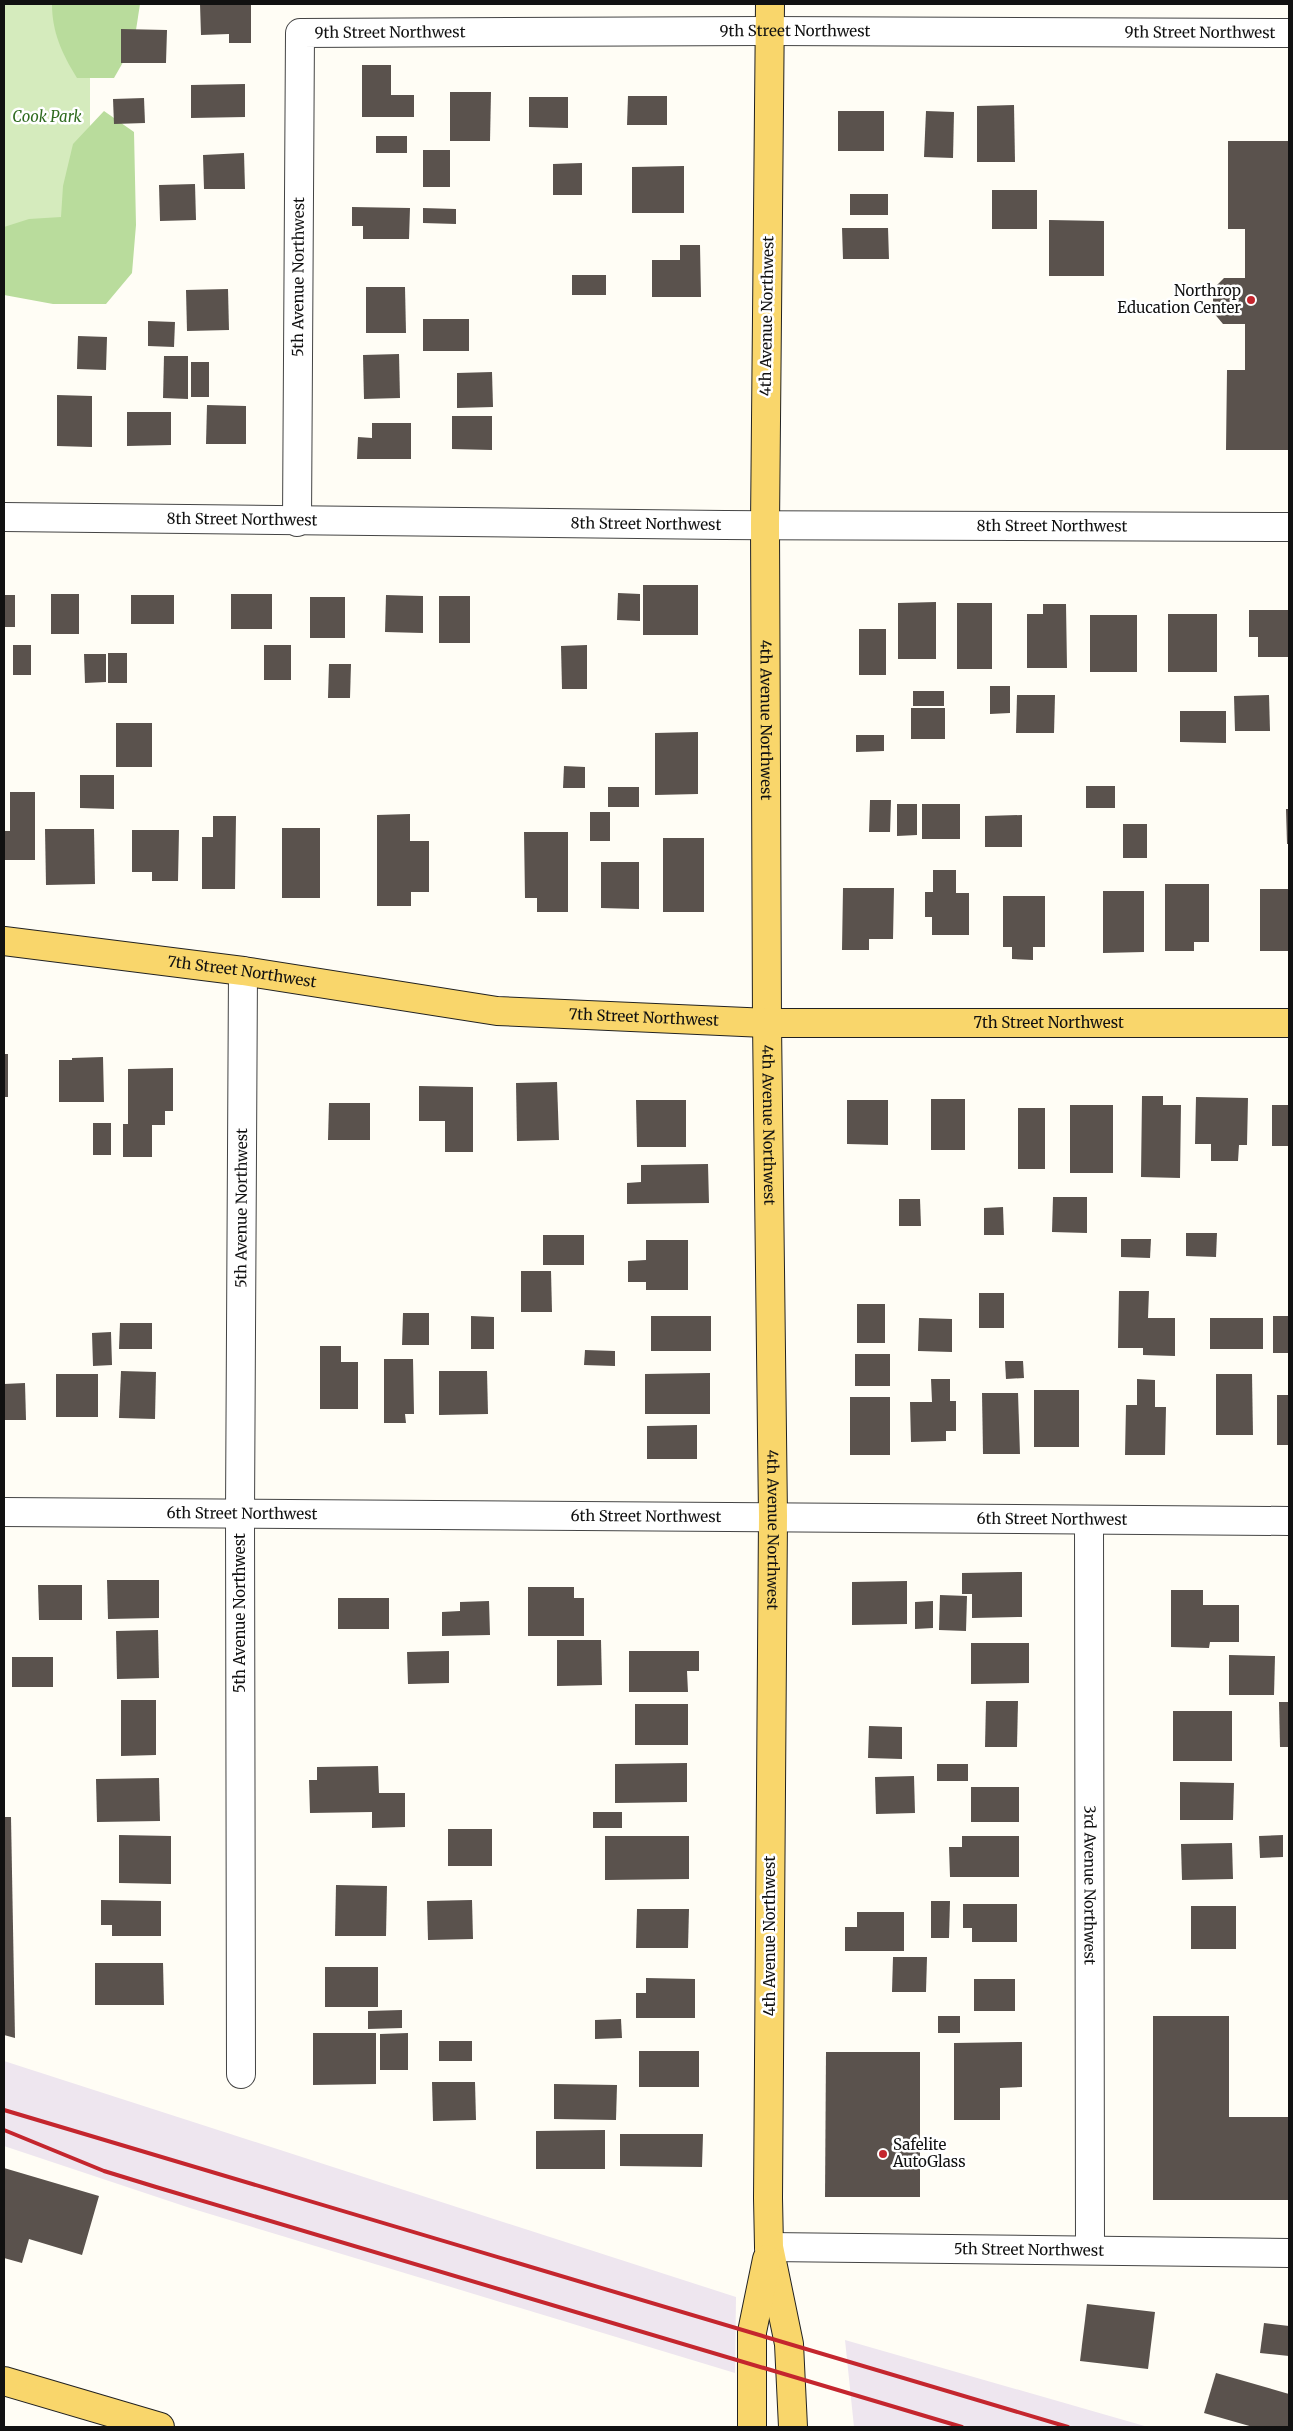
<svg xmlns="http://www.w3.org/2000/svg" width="1293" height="2431" viewBox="0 0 1293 2431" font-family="Merriweather,serif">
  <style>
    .industrial { fill: #eee6ef }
    .green { fill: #d5ebbd }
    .forest { fill: #b9dc9c }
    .building { fill: #5a524d }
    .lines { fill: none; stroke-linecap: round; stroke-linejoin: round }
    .minor-casing { stroke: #444; stroke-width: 30 }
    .major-casing { stroke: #222; stroke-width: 30 }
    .minor { stroke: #fff; stroke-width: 28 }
    .major { stroke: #f9d66b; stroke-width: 28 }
    .rail { stroke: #c4262e; stroke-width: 4 }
    .poi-dot { fill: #c4262e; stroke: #fff; stroke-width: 2 }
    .labels { text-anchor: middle; stroke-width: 5; stroke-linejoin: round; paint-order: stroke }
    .street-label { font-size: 15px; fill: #111; stroke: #fff }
    .park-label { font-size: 15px; font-style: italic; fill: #2f6b1f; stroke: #fff }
    .poi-label { font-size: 15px; fill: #111; stroke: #fff; text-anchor: end }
  </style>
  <rect width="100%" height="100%" fill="#fffdf5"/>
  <g class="industrial">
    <polygon points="4,2061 736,2297 735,2373 190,2208 4,2146"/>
    <polygon points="845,2340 1148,2427 854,2427"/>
  </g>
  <polygon class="green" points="4,4 90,4 90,231 4,230"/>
  <g class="forest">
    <path d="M 52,4 L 140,4 L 134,43 L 114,78 L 77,78 C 62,54 52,32 52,4 Z"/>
    <polygon points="104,111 134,132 136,225 132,273 106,304 53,304 4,295 4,227 29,219 61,217 63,186 73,144"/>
  </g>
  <g class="building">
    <polygon points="200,4 251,4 251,43 229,43 229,34 201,35"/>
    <polygon points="121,29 167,30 166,63 121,63"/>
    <polygon points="362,65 391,65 391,95 414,95 414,117 362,117"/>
    <polygon points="245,84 245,117 191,118 191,85"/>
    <polygon points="450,92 491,92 490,141 450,141"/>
    <polygon points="628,96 667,96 667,125 627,125"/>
    <polygon points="529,97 568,97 568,128 529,127"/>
    <polygon points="144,98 145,123 114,124 113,99"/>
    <polygon points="1014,105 1015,162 977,162 977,106"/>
    <rect x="838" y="111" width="46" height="40"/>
    <polygon points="926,111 954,112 953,158 924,157"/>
    <rect x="376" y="136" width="31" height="17"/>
    <polygon points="1228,141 1289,141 1289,450 1226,450 1227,370 1245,370 1245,324 1223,324 1213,312 1213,289 1224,278 1245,278 1245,229 1228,229"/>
    <rect x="423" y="150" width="27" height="37"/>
    <polygon points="244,153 245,189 204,189 203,155"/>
    <polygon points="582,163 582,195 553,195 553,164"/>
    <polygon points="684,166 684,213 632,213 632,167"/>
    <polygon points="195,184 196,220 160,221 159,185"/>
    <rect x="992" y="190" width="45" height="39"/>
    <rect x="850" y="194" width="38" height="21"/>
    <polygon points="352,207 410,208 409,239 363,239 363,226 352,226"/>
    <polygon points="423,208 456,209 456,224 423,223"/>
    <polygon points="1049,220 1104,221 1104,276 1049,276"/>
    <polygon points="842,228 888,228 889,259 843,259"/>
    <polygon points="680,245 700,245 701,297 652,297 652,260 680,260"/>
    <rect x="572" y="275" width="34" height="20"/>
    <polygon points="366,287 405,287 406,333 366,333"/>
    <polygon points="228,289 229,330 187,331 186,290"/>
    <rect x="423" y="319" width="46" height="32"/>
    <polygon points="148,321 175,322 174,347 148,346"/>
    <polygon points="78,336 107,337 106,370 77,369"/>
    <polygon points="399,354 400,398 364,399 363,355"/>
    <polygon points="164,356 188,356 188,399 163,398"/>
    <rect x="191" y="362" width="18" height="35"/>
    <polygon points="492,372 493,407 457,408 457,373"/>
    <polygon points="57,395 92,396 92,447 57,446"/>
    <polygon points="207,405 246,406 246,444 206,444"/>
    <polygon points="127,412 171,412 171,445 127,446"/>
    <polygon points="452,416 492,416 492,450 452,449"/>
    <polygon points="372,423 411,423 411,459 357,459 358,437 372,438"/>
    <rect x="643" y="585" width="55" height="50"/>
    <polygon points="618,593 640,594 640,621 617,620"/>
    <rect x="51" y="594" width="28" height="40"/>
    <rect x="231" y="594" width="41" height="35"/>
    <rect x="4" y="595" width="11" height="32"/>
    <rect x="131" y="595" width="43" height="29"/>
    <polygon points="386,595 423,596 423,633 385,632"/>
    <rect x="439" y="596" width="31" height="47"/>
    <rect x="310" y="597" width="35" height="41"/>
    <polygon points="936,602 936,659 898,659 898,603"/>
    <rect x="957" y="603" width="35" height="66"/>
    <polygon points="1043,604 1066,604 1067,668 1027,668 1027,614 1043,614"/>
    <polygon points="1249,610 1289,610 1289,657 1258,657 1258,637 1249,637"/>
    <rect x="1168" y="614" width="49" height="58"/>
    <rect x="1090" y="615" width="47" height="57"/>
    <rect x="859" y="629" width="27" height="46"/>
    <rect x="13" y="645" width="18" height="30"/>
    <rect x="264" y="645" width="27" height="35"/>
    <polygon points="587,645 587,689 562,689 561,646"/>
    <rect x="108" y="653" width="19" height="30"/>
    <polygon points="84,654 106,654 106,682 85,683"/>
    <polygon points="329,664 351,664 350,698 328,698"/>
    <polygon points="990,686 1010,686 1010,713 990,714"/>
    <rect x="913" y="691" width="31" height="15"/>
    <polygon points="1017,695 1055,695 1054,733 1016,733"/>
    <polygon points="1269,695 1270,731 1235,731 1234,696"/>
    <rect x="911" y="708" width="34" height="31"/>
    <polygon points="1180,711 1226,711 1226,743 1180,742"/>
    <rect x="116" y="723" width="36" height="44"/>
    <polygon points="698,732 698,794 655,795 655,733"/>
    <polygon points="856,735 884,735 884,751 856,752"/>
    <polygon points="564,766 585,767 585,788 563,788"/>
    <polygon points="80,775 114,775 114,809 80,808"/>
    <rect x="1086" y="786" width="29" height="22"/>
    <rect x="608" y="787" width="31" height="20"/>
    <polygon points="10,792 35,792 35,860 4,860 4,831 10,831"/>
    <polygon points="870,800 891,800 890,832 869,832"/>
    <polygon points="897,804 917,804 917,835 897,836"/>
    <rect x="922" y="804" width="38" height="35"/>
    <polygon points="1286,809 1289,809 1289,844 1287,844"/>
    <rect x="590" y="812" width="20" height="29"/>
    <polygon points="410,814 410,841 429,841 429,892 411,892 411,906 377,906 377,815"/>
    <polygon points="1022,815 1022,847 985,847 985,816"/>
    <polygon points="213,816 236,816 235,889 202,889 202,837 213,837"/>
    <rect x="1123" y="824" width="24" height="34"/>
    <rect x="282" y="828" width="38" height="70"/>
    <polygon points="45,829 94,829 95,884 46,885"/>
    <polygon points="132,830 179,830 178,881 152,881 152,872 132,872"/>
    <polygon points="524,832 568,832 568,912 537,912 537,898 525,898"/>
    <rect x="663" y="838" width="41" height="74"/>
    <polygon points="601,862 639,862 639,909 601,908"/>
    <polygon points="933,870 956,870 956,893 969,893 969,935 932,935 932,917 925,917 925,892 933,892"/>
    <polygon points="1165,884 1209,884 1209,942 1194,942 1194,951 1165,951"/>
    <polygon points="843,888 894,888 893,939 869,939 869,950 842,950"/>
    <rect x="1260" y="889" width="29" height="62"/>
    <polygon points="1103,891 1144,891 1144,952 1103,953"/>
    <polygon points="1003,896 1045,896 1045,947 1033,947 1033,960 1012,959 1012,947 1003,947"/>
    <rect x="4" y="1054" width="4" height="43"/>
    <polygon points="103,1057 104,1102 59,1102 59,1060 72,1060 72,1058"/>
    <polygon points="173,1068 173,1111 165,1111 165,1125 152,1125 152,1157 123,1157 123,1124 128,1124 128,1069"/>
    <polygon points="557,1082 559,1140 517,1141 516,1083"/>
    <polygon points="419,1086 473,1087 473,1152 445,1152 445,1121 419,1121"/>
    <polygon points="1142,1096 1163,1096 1163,1105 1181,1105 1180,1178 1141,1177"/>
    <polygon points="1196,1097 1248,1098 1247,1145 1239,1145 1238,1161 1211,1161 1211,1144 1195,1144"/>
    <rect x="931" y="1099" width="34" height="51"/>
    <polygon points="636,1100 686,1100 686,1147 637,1147"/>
    <polygon points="847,1100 888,1100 888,1145 847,1144"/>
    <polygon points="329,1103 370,1103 370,1140 328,1140"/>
    <rect x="1070" y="1105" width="43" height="68"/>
    <rect x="1272" y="1105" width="17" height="41"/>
    <rect x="1018" y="1108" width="27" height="61"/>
    <rect x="93" y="1123" width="18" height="32"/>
    <polygon points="708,1164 709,1203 627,1204 627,1183 641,1182 641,1165"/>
    <polygon points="1053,1197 1087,1197 1087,1233 1052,1232"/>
    <polygon points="899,1199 920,1199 921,1226 899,1226"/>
    <polygon points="1003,1207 1004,1235 984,1235 984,1208"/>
    <polygon points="1186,1233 1217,1233 1216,1257 1186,1256"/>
    <rect x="543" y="1235" width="41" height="30"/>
    <polygon points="1121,1239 1151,1239 1150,1258 1121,1257"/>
    <polygon points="646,1240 688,1240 688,1290 646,1290 646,1282 628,1282 628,1261 646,1260"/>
    <polygon points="521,1271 551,1271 552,1312 521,1312"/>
    <polygon points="1119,1291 1149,1291 1148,1318 1175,1318 1175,1356 1143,1355 1143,1348 1118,1348"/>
    <rect x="979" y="1293" width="25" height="35"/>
    <rect x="857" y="1304" width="28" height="39"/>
    <polygon points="403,1313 429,1313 429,1345 402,1345"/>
    <polygon points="471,1316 494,1317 494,1349 471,1349"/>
    <rect x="651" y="1316" width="60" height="35"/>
    <rect x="1273" y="1316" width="16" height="37"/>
    <polygon points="919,1318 952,1319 952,1352 918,1351"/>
    <rect x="1210" y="1318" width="53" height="31"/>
    <polygon points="120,1323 152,1323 152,1349 119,1349"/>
    <polygon points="111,1332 112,1365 93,1366 92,1333"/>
    <polygon points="320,1346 341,1346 341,1362 358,1362 358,1409 320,1409"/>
    <polygon points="585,1350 615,1351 615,1366 584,1365"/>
    <rect x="855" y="1354" width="35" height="32"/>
    <polygon points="384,1359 413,1359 414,1414 405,1414 406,1423 384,1423"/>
    <polygon points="1005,1361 1023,1361 1024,1378 1006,1379"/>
    <polygon points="121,1371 156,1372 155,1419 119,1418"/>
    <polygon points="439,1371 487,1371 488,1414 439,1415"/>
    <polygon points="710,1373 710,1414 645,1414 645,1374"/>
    <rect x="56" y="1374" width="42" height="43"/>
    <polygon points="1216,1374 1252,1374 1253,1435 1216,1435"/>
    <polygon points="931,1379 950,1379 950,1401 956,1401 956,1431 946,1431 946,1441 911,1442 910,1402 932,1402"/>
    <polygon points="1137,1379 1155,1380 1155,1407 1166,1407 1165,1455 1125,1455 1126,1405 1137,1405"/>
    <polygon points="25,1383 26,1420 4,1420 4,1384"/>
    <rect x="1034" y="1390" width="45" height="57"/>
    <polygon points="982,1393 1018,1393 1020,1454 983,1454"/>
    <polygon points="1277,1395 1289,1395 1288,1445 1277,1445"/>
    <rect x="850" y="1397" width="40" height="58"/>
    <polygon points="697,1425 697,1459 647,1459 647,1426"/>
    <polygon points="1022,1572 1022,1617 972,1618 972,1594 962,1594 962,1573"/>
    <polygon points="107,1580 159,1580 159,1618 108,1619"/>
    <polygon points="907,1581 907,1624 852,1625 852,1582"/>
    <polygon points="38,1585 82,1585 82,1620 39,1620"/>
    <polygon points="528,1587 574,1587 574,1598 584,1598 584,1636 528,1636"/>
    <polygon points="1171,1590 1203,1590 1203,1605 1239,1605 1239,1642 1210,1642 1209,1648 1171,1647"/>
    <polygon points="940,1595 967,1596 966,1631 939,1630"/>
    <rect x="338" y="1598" width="51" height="31"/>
    <polygon points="489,1601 490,1635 442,1636 442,1612 460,1611 460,1602"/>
    <polygon points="933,1601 933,1628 915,1629 915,1602"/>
    <polygon points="158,1630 159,1678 117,1679 116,1631"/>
    <polygon points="557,1640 601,1640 602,1685 557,1686"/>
    <polygon points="971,1643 1029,1643 1029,1683 971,1684"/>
    <polygon points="449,1651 449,1683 408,1684 407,1652"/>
    <polygon points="629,1651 699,1651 699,1671 687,1671 688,1692 629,1692"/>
    <polygon points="1229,1655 1275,1656 1274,1695 1229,1695"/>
    <rect x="12" y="1657" width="41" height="30"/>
    <polygon points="121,1700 156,1700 156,1755 121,1756"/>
    <polygon points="986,1701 1018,1701 1017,1747 985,1747"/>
    <polygon points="1279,1702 1289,1702 1289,1747 1280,1747"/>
    <rect x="635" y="1704" width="53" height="41"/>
    <rect x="1173" y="1711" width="59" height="50"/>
    <polygon points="869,1726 902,1727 902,1759 868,1758"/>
    <polygon points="687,1763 687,1802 615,1803 615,1764"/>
    <rect x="937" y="1764" width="31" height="17"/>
    <polygon points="378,1766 379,1793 405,1793 405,1827 372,1828 372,1812 310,1813 309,1780 317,1780 317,1767"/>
    <polygon points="914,1776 915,1813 876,1814 875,1777"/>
    <polygon points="159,1778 160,1821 97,1822 96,1779"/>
    <polygon points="1180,1782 1234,1783 1233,1820 1180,1820"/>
    <rect x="971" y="1787" width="48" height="35"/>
    <rect x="593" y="1812" width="29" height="16"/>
    <polygon points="4,1817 11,1817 15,2038 4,2035"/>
    <rect x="448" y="1829" width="44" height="37"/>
    <polygon points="119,1835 171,1836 171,1884 119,1883"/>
    <polygon points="1283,1835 1283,1857 1260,1858 1259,1836"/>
    <polygon points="605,1836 689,1836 689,1879 605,1880"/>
    <polygon points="962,1836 1019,1836 1019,1877 950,1877 949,1847 962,1847"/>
    <polygon points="1232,1843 1233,1879 1182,1880 1181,1844"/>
    <polygon points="336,1885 387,1886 386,1936 335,1936"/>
    <polygon points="101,1900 161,1901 161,1936 112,1936 112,1925 101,1925"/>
    <polygon points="472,1900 473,1939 428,1940 427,1901"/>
    <polygon points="931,1901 950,1901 949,1938 931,1938"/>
    <polygon points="963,1904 1017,1904 1017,1942 972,1942 972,1928 963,1928"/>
    <rect x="1191" y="1906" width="45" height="43"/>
    <polygon points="637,1909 689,1909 688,1948 636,1948"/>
    <polygon points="857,1912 904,1912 904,1951 845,1951 845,1927 857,1927"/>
    <polygon points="893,1957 927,1957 926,1992 892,1992"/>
    <polygon points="95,1963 163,1963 164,2005 95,2005"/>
    <rect x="325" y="1967" width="53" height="40"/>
    <polygon points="646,1978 695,1979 695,2018 636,2018 636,1993 646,1993"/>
    <rect x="974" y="1979" width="41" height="32"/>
    <polygon points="402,2010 402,2028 368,2029 368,2011"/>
    <rect x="938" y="2016" width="22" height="17"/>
    <polygon points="1153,2016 1229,2016 1229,2117 1289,2117 1289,2200 1153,2200"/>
    <polygon points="621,2019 622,2038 595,2039 595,2020"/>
    <polygon points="313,2033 376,2033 376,2084 313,2085"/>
    <polygon points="408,2033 408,2070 380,2070 380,2034"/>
    <rect x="439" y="2041" width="33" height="20"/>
    <polygon points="1022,2042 1022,2087 1000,2088 1000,2120 954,2120 954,2043"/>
    <rect x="639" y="2051" width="60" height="36"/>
    <polygon points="826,2052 920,2052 920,2197 825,2197"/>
    <polygon points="432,2082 475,2082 476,2120 433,2121"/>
    <polygon points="554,2084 617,2085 616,2120 554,2119"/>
    <polygon points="605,2130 605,2169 536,2169 536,2131"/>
    <polygon points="620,2134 703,2134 702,2167 620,2166"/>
    <polygon points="4,2168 99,2196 82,2255 29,2239 22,2263 4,2258"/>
    <polygon points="1087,2304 1155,2312 1148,2369 1080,2361"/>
    <polygon points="1264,2323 1289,2326 1289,2356 1260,2353"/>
    <polygon points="1216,2373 1289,2394 1289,2427 1253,2427 1204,2413"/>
  </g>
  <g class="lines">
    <defs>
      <g id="minor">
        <path id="s1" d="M 4,517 L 724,525 L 1289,527"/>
        <path id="s2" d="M 297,522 L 300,33 L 770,31 L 1289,33"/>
        <path id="s3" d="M 4,1512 L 1289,1521"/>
        <path id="s4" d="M 1089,1520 L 1090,2250"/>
        <path id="s5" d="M 241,2074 L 240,1512 L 243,971"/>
        <path id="s6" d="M 769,2247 L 1289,2253"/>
      </g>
      <g id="major">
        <path id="s7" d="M 770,4 L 765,525 L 767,1023 L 773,1516 L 768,2198 L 769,2247 L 789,2344 L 793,2427"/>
        <path id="s8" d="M 4,941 L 243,971 L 497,1011 L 767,1023 L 1289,1023"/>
        <polyline points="4,2381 160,2427"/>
        <polyline points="752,2427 752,2332 767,2259"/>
      </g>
    </defs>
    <use href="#minor" class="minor-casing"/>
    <use href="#major" class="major-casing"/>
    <use href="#minor" class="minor"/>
    <use href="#major" class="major"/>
    <g class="rail">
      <polyline points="4,2110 1068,2427"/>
      <polyline points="4,2130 104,2171 156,2187 962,2427"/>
    </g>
  </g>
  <g class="poi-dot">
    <circle cx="1251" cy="300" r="5"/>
    <circle cx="883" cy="2154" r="5"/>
  </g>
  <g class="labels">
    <g class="street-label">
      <text dy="5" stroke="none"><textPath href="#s2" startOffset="984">9th Street Northwest</textPath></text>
      <text dy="5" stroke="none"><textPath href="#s2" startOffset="579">9th Street Northwest</textPath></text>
      <text dy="5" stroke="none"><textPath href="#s2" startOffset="1389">9th Street Northwest</textPath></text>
      <text dy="5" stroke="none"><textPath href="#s2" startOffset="245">5th Avenue Northwest</textPath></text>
      <text transform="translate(767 316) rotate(-89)" y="5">4th Avenue Northwest</text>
      <text dy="5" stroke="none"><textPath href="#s1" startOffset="238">8th Street Northwest</textPath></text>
      <text dy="5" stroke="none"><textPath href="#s1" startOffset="642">8th Street Northwest</textPath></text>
      <text dy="5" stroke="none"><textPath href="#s1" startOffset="1048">8th Street Northwest</textPath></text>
      <text dy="5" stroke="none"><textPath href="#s7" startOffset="716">4th Avenue Northwest</textPath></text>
      <text dy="5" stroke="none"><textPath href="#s8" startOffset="240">7th Street Northwest</textPath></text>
      <text dy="5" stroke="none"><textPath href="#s8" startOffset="645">7th Street Northwest</textPath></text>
      <text dy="5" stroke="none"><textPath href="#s8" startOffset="1050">7th Street Northwest</textPath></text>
      <text dy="5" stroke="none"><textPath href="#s7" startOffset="1121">4th Avenue Northwest</textPath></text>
      <text dy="5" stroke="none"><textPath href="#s5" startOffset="866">5th Avenue Northwest</textPath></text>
      <text dy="5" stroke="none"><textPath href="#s3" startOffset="238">6th Street Northwest</textPath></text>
      <text dy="5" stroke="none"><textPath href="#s3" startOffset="642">6th Street Northwest</textPath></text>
      <text dy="5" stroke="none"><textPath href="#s3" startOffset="1048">6th Street Northwest</textPath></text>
      <text dy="5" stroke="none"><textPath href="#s7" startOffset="1526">4th Avenue Northwest</textPath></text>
      <text transform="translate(240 1613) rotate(-90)" y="5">5th Avenue Northwest</text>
      <text dy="5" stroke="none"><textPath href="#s4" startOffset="365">3rd Avenue Northwest</textPath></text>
      <text transform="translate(770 1936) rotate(-90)" y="5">4th Avenue Northwest</text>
      <text dy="5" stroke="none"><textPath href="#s6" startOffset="260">5th Street Northwest</textPath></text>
    </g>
    <g class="park-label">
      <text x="47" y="122">Cook Park</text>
    </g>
    <g class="poi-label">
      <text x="1241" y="296">Northrop<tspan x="1241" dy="17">Education Center</tspan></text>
      <text x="893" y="2150" text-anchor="start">Safelite<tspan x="893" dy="17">AutoGlass</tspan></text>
    </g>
  </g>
  <rect width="1293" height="2431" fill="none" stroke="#111111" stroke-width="10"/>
</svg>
